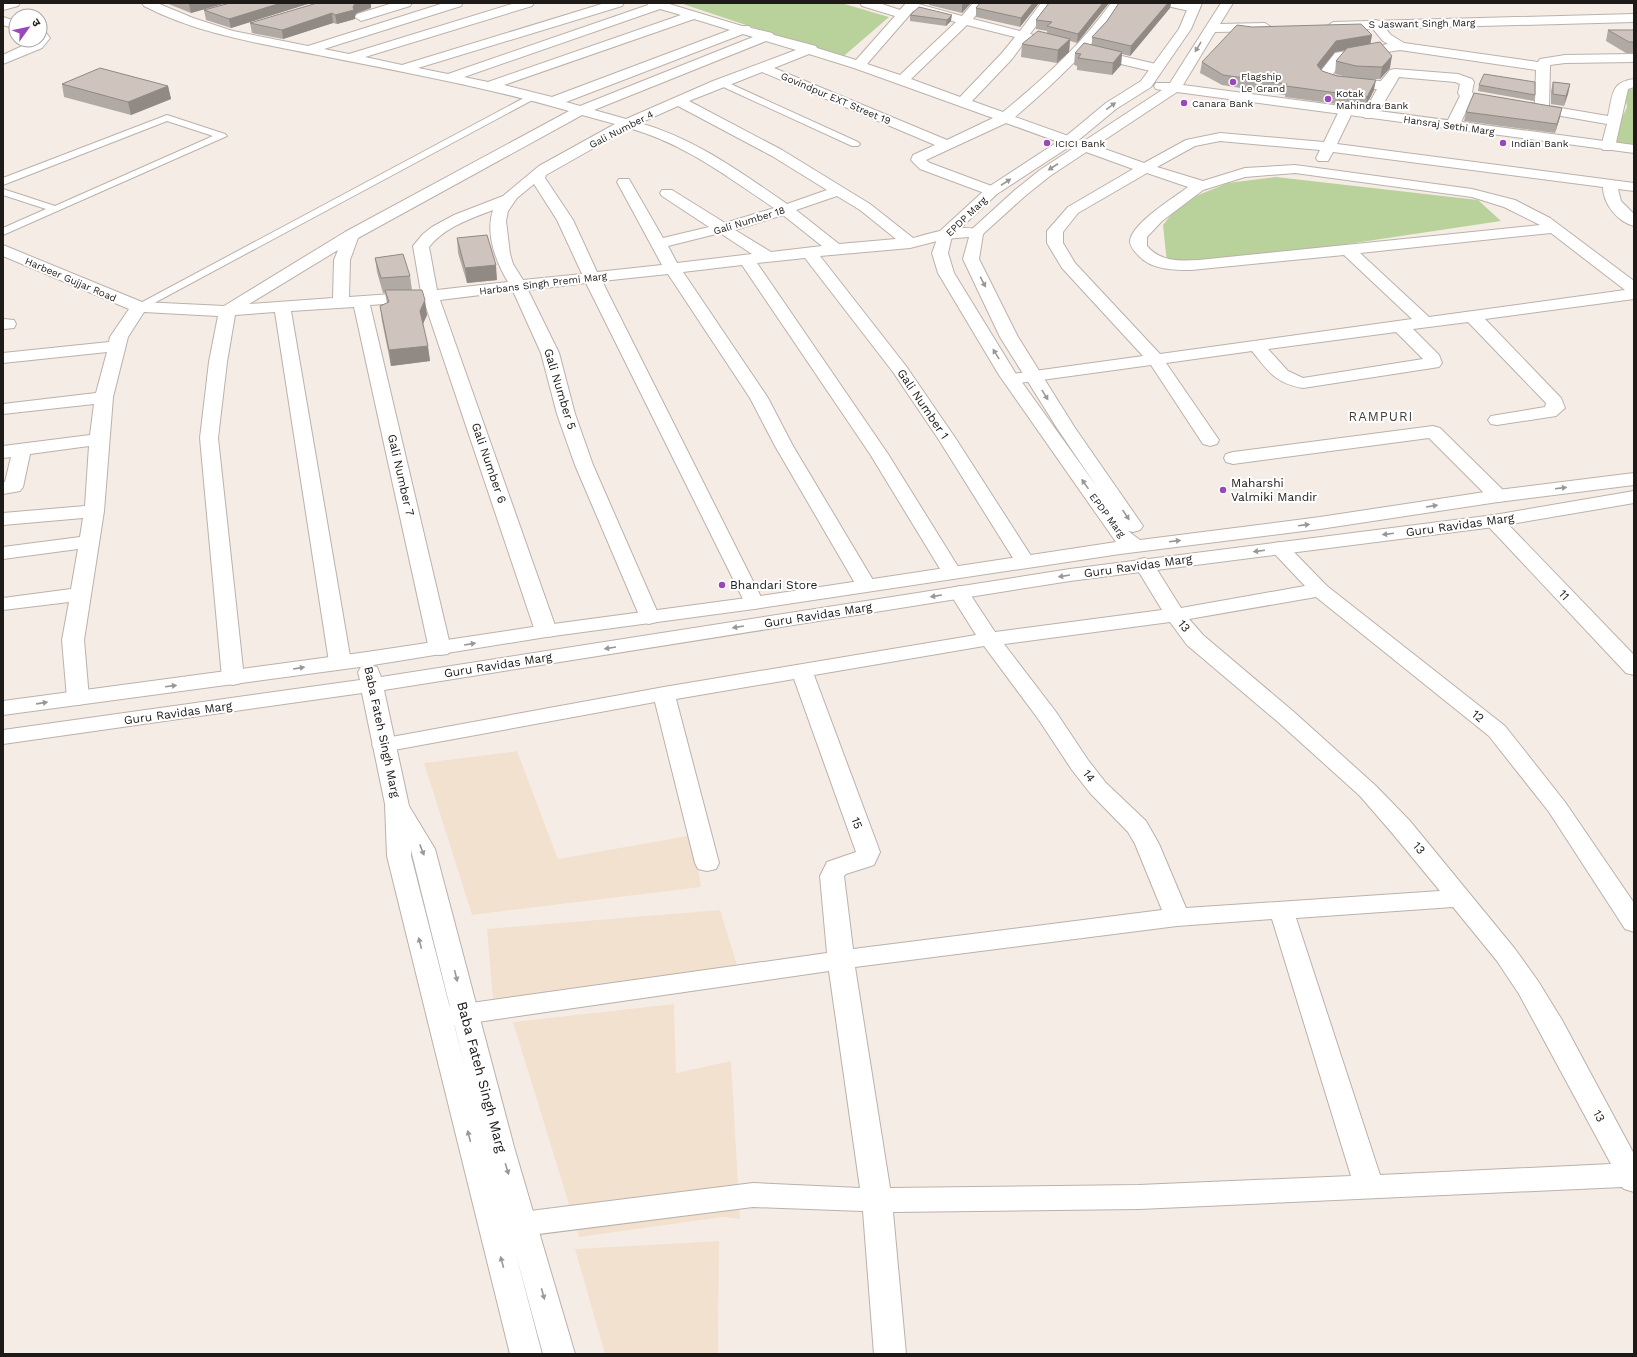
<svg xmlns="http://www.w3.org/2000/svg" width="1637" height="1357" viewBox="0 0 1637 1357" font-family="'Work Sans','Noto Sans Devanagari',sans-serif">
  <style>
    .commercial { fill: #f3e1d0 }
    .green { fill: #b9d29c }
    .lines { fill: none; stroke-linecap: round; stroke-linejoin: round }
    .lane-casing { stroke: #bbb1ab; stroke-width: 2 }
    .street-casing { stroke: #bbb1ab; stroke-width: 2 }
    .secondary-casing { stroke: #bbb1ab; stroke-width: 2 }
    .lane { fill: #fff; fill-rule: evenodd }
    .street { fill: #fff; fill-rule: evenodd }
    .secondary { fill: #fff; fill-rule: evenodd }
    .wall { fill: #b1a9a3; fill-rule: evenodd }
    .shaded-wall { fill: #908984 }
    .building { fill: #cec4bd; stroke: #908984 }
    .oneway { fill: #9a9897 }
    .poi-dot { fill: #9848b8; stroke: #fff; stroke-width: 1.5 }
    .labels { text-anchor: middle; stroke-width: 4; stroke-linejoin: round; paint-order: stroke }
    .far-street-label { font-size: 10px; fill: #1e1a18; stroke: #fff }
    .far-poi-label { font-size: 10px; fill: #1e1a18; stroke: #fff; text-anchor: start }
    .street-label { font-size: 12px; fill: #1e1a18; stroke: #fff }
    .poi-label { font-size: 12px; fill: #1e1a18; stroke: #fff; text-anchor: start }
    .neighbourhood-label { font-size: 13px; letter-spacing: 1px; fill: #443d37; stroke: #fff }
    .near-street-label { font-size: 14px; fill: #1e1a18; stroke: #fff }
  </style>
  <rect width="100%" height="100%" fill="#f6ece6"/>
  <g class="commercial">
    <polygon points="517,751 558,859 693,835 701,887 472,915 424,763"/>
    <polygon points="720,910 738,968 493,1000 487,929"/>
    <polygon points="674,1004 676,1073 731,1061 740,1219 723,1217 579,1237 513,1022"/>
    <polygon points="719,1241 718,1354 605,1354 575,1249"/>
  </g>
  <g class="green">
    <polygon points="680,3 841,3 889,17 838,61 764,31"/>
    <polygon points="1634,89 1634,146 1610,143 1627,107 1624,90"/>
    <polygon points="1276,177 1478,200 1501,221 1314,249 1167,263 1163,225 1181,202 1228,183"/>
  </g>
  <g class="lines">
    <defs>
      <g id="lane">
        <polygon points="722,80 858,142 860,144 858,146 852,146 719,85 717,83"/>
        <polygon points="533,93 536,94 536,98 143,309 139,310 133,307"/>
        <polygon points="167,115 225,134 227,136 3,235 3,228 46,209 3,195 3,189 55,206 213,136 167,121 3,185 3,178"/>
      </g>
      <g id="street">
        <path d="M 142,3 L 157,3 L 193,18 L 233,31 L 308,46 L 444,3 L 463,3 L 461,6 L 324,49 L 349,54 L 515,3 L 534,3 L 532,6 L 365,57 L 402,65 L 605,3 L 624,3 L 622,6 L 418,68 L 448,74 L 648,5 L 647,3 L 666,3 L 742,26 L 749,26 L 751,28 L 772,33 L 774,35 L 816,46 L 817,48 L 856,60 L 895,16 L 862,6 L 860,3 L 879,3 L 900,10 L 906,3 L 919,3 L 918,4 L 962,16 L 973,3 L 985,3 L 973,19 L 1020,31 L 1041,3 L 1053,3 L 1030,34 L 1064,42 L 1065,45 L 1064,48 L 1059,49 L 1026,40 L 1012,59 L 972,101 L 1003,112 C 1043,79 1081,45 1111,3 L 1123,3 C 1093,47 1056,82 1015,117 L 1144,163 L 1186,140 L 1220,133 L 1324,142 L 1339,111 L 1341,108 L 1351,108 L 1353,111 L 1337,144 L 1634,183 L 1634,191 L 1618,189 L 1621,201 L 1634,214 L 1634,226 C 1618,222 1603,204 1603,187 L 1333,152 L 1328,161 L 1318,161 L 1316,158 L 1320,150 L 1220,141 L 1195,146 L 1157,167 L 1203,181 L 1245,168 L 1295,165 L 1472,189 L 1515,200 L 1550,218 L 1634,281 L 1634,299 L 1485,319 L 1561,398 L 1565,408 L 1556,416 L 1497,425 L 1491,424 L 1488,420 L 1491,416 L 1545,407 L 1546,403 L 1468,322 L 1413,329 L 1439,355 L 1442,363 L 1439,367 L 1303,388 C 1275,383 1269,372 1252,351 L 1166,363 L 1219,440 L 1217,444 L 1210,446 L 1203,444 L 1151,365 L 1012,384 L 1006,383 L 1003,379 L 1006,375 L 1012,374 L 1143,356 L 1062,268 L 1047,243 L 1047,231 L 1068,207 L 1133,169 L 1006,123 L 926,160 L 930,163 L 997,188 L 999,191 L 997,194 L 987,194 L 920,169 L 911,160 L 913,155 L 935,145 L 762,72 L 689,101 L 782,150 L 870,204 L 913,238 C 934,232 959,224 981,230 L 984,233 L 981,236 L 945,239 L 910,248 L 820,256 L 906,366 L 956,439 L 1035,562 L 1032,566 L 1025,568 L 1018,566 L 939,440 L 893,372 L 805,258 L 757,263 L 888,454 L 962,573 L 959,577 L 952,579 L 945,577 L 870,454 L 742,265 L 683,272 L 768,398 L 793,446 L 876,585 L 873,589 L 866,591 L 859,589 L 856,585 L 775,446 L 750,398 L 668,274 L 602,281 L 764,603 L 761,607 L 754,609 L 747,607 L 586,283 L 528,290 L 559,353 L 575,414 L 593,465 L 660,618 L 656,622 L 649,624 L 642,622 L 575,465 L 557,414 L 541,353 L 513,291 L 440,300 L 557,631 L 554,636 L 546,637 L 538,636 L 535,631 L 424,301 L 370,305 L 451,649 L 448,654 L 440,655 L 432,654 L 429,649 L 354,307 L 291,311 L 351,662 L 348,667 L 340,669 L 332,667 L 329,662 L 275,312 L 235,315 L 227,362 L 218,438 L 244,678 L 241,683 L 233,685 L 225,683 L 222,678 L 200,438 L 209,362 L 218,316 L 144,312 L 128,337 L 113,397 L 104,511 L 84,640 L 89,698 L 86,703 L 78,705 L 70,703 L 67,698 L 62,640 L 69,602 L 3,610 L 3,598 L 71,589 L 78,549 L 3,559 L 3,547 L 80,537 L 83,518 L 3,525 L 3,513 L 85,506 L 89,446 L 30,454 L 23,487 L 20,491 L 3,494 L 3,482 L 5,482 L 11,457 L 3,458 L 3,446 L 90,435 L 94,404 L 3,414 L 3,404 L 96,393 L 107,352 L 3,363 L 3,353 L 109,342 L 110,337 L 129,309 L 3,256 L 3,245 L 142,302 L 224,306 L 345,232 L 569,111 C 486,87 402,72 318,55 C 258,43 198,34 144,6 ZM 660,9 L 681,15 L 488,82 L 464,77 ZM 913,11 L 956,22 L 900,75 L 867,64 ZM 694,19 L 730,30 L 552,97 L 504,85 ZM 967,25 L 1015,37 L 1002,53 L 960,97 L 911,79 ZM 743,34 L 753,37 L 580,106 L 566,102 ZM 766,41 L 796,50 L 713,81 L 626,119 L 594,110 ZM 809,54 L 854,68 L 993,118 L 947,140 L 774,68 ZM 678,106 L 772,156 L 827,190 L 787,204 C 740,172 696,139 640,123 ZM 582,115 L 615,124 L 539,166 L 503,196 L 454,215 L 432,227 L 423,234 L 413,246 L 421,292 L 349,297 L 350,260 L 358,238 ZM 629,128 C 685,144 726,176 774,208 L 725,223 L 672,190 L 662,190 L 660,193 L 662,196 L 709,227 L 663,238 L 629,179 L 619,179 L 617,182 L 662,265 L 597,272 L 573,220 L 545,178 L 546,175 ZM 1147,173 L 1188,187 C 1175,197 1132,223 1130,241 C 1130,247 1135,252 1139,256 C 1152,270 1174,270 1191,270 L 1344,255 L 1412,319 L 1160,354 L 1075,263 L 1063,243 L 1063,232 L 1078,213 ZM 1295,173 L 1472,197 L 1504,207 L 1540,225 L 1199,260 C 1179,261 1161,262 1147,246 L 1147,237 L 1162,221 L 1203,190 L 1245,177 ZM 534,184 L 557,220 L 582,274 L 523,280 L 513,264 L 510,254 L 506,221 L 508,211 L 517,198 ZM 837,196 L 860,210 L 896,239 L 839,244 L 796,210 ZM 493,210 C 485,234 496,262 508,282 L 437,290 L 429,247 C 445,227 470,219 493,210 ZM 783,215 L 822,246 L 771,252 L 735,230 ZM 720,233 L 752,254 L 677,263 L 668,246 ZM 1551,233 L 1625,290 L 1429,317 L 1360,253 ZM 338,250 L 334,260 L 333,298 L 249,304 ZM 1396,332 L 1423,359 L 1303,378 L 1288,371 L 1268,349 Z"/>
        <polygon points="393,3 412,3 410,6 361,21 355,17 357,14"/>
        <polygon points="1165,3 1188,3 1198,5 1200,8 1194,12 1167,6"/>
        <path d="M 1375,20 L 1379,21 L 1391,35 L 1404,43 L 1538,62 L 1540,59 L 1565,55 L 1634,54 L 1634,62 L 1565,63 L 1550,65 L 1550,67 L 1549,106 L 1608,116 C 1613,96 1610,82 1634,79 L 1634,87 L 1628,89 L 1615,147 L 1613,150 L 1603,150 L 1601,147 L 1607,124 L 1527,110 L 1525,107 L 1527,104 L 1535,103 L 1536,70 L 1400,50 L 1344,59 L 1332,75 L 1354,80 L 1381,81 L 1390,70 L 1395,69 L 1458,74 L 1472,79 L 1474,82 L 1472,92 L 1474,95 L 1459,126 L 1457,129 L 1447,129 L 1445,126 L 1460,96 L 1458,93 L 1460,84 L 1455,82 L 1399,77 L 1375,118 L 1365,118 L 1363,115 L 1377,89 C 1363,89 1325,88 1317,76 L 1335,53 L 1388,44 L 1383,41 L 1369,24 Z"/>
        <polygon points="1092,49 1160,65 1162,68 1155,72 1087,56 1086,53 1087,50"/>
        <polygon points="3,319 14,320 16,324 14,328 3,329"/>
        <polygon points="1433,426 1440,428 1505,492 1508,496 1505,500 1498,502 1491,500 1429,438 1233,464 1226,462 1224,458 1226,454 1233,452"/>
        <polygon points="1494,515 1501,517 1634,655 1634,675 1626,673 1487,525 1484,521 1487,517"/>
        <path d="M 1279,542 L 1286,544 L 1327,586 L 1505,726 L 1565,802 L 1634,903 L 1634,932 L 1625,929 L 1549,812 L 1489,736 L 1316,597 L 1189,619 L 1203,635 L 1294,712 L 1376,786 L 1410,821 L 1515,949 L 1538,981 L 1562,1020 L 1634,1154 L 1634,1192 L 1624,1189 L 1622,1187 L 1139,1209 L 893,1212 L 906,1354 L 874,1354 L 863,1211 L 753,1207 L 507,1238 L 496,1234 L 492,1226 L 496,1218 L 507,1214 L 753,1183 L 860,1188 L 829,971 L 450,1026 L 440,1023 L 437,1016 L 440,1009 L 450,1006 L 827,953 L 820,876 L 827,862 L 856,852 L 794,679 L 676,699 L 719,863 L 716,869 L 707,871 L 698,869 L 695,863 L 655,702 L 383,752 L 375,750 L 372,745 L 375,740 L 664,687 L 976,635 L 949,592 L 952,588 L 959,586 L 966,588 L 995,632 L 1162,610 L 1134,564 L 1137,560 L 1144,558 L 1151,560 L 1181,608 L 1305,586 L 1269,548 L 1272,544 ZM 1170,622 L 1187,645 L 1278,722 L 1360,796 L 1392,833 L 1440,891 L 1186,908 L 1159,844 L 1146,821 L 1106,783 L 1088,760 L 1056,712 L 1004,644 ZM 984,646 L 1039,720 L 1072,770 L 1090,793 L 1128,832 L 1135,844 L 1162,910 L 853,949 L 844,876 L 846,874 L 874,865 L 880,852 L 814,675 ZM 1453,907 L 1497,961 L 1519,994 L 1611,1164 L 1380,1175 L 1296,918 ZM 1272,919 L 1351,1176 L 1139,1185 L 890,1188 L 855,967 L 1177,926 Z"/>
      </g>
      <g id="secondary">
        <polygon points="3,3 20,3 18,6 3,10"/>
        <polygon points="1190,3 1202,3 1191,29 1151,87 1116,109 1075,143 997,194 952,236 948,253 954,273 1016,374 1097,487 1057,428 1000,337 963,259 971,230 1015,190 1040,170 1162,90 1156,89 1154,86 1156,83 1170,83 1221,3 1233,3 1220,24 1265,23 1271,27 1265,31 1215,32 1183,85 1634,145 1634,153 1177,92 1050,176 1025,196 983,234 979,259 1018,337 1075,428 1143,526 1140,530 1133,532 1128,531 1140,540 1320,517 1498,490 1634,473 1634,485 1498,502 1320,529 1120,554 754,609 546,637 367,666 3,715 3,701 367,652 546,625 754,597 1116,542 999,375 938,273 932,253 940,231 987,188 1065,137 1106,103 1141,81 1179,29"/>
        <polygon points="1634,14 1634,22 1333,30 1327,26 1333,22"/>
        <polygon points="3,17 16,21 16,29 3,25"/>
        <polygon points="40,29 44,30 50,38 42,48 3,64 3,55 35,40 40,40"/>
        <path d="M 1634,491 L 1634,503 L 1494,527 L 1070,581 L 384,690 L 409,806 L 435,849 L 514,1147 L 575,1354 L 543,1354 L 515,1251 L 542,1354 L 510,1354 L 387,856 L 385,804 L 362,693 L 3,744 L 3,730 L 360,680 L 358,672 L 361,667 L 369,665 L 377,667 L 381,677 L 1070,569 L 1494,515 ZM 411,850 L 465,1067 L 411,856 Z"/>
      </g>
    </defs>
    <use href="#lane" class="lane-casing"/>
    <use href="#street" class="street-casing"/>
    <use href="#secondary" class="secondary-casing"/>
    <use href="#lane" class="lane"/>
    <use href="#street" class="street"/>
    <use href="#secondary" class="secondary"/>
  </g>
  <g class="wall">
    <polygon points="166,3 226,3 191,13"/>
    <polygon points="230,3 311,3 231,28 206,20 204,10"/>
    <polygon points="929,3 971,3 962,13 929,5"/>
    <polygon points="1039,3 1020,27 976,17 976,8"/>
    <polygon points="1049,3 1109,3 1077,43 1070,41 1069,52 1057,63 1021,57 1022,44 1047,33 1047,31 1036,29 1036,20"/>
    <polygon points="1119,3 1171,3 1170,8 1130,56 1122,54 1121,65 1112,75 1077,70 1077,66 1074,65 1075,53 1092,45 1092,37 1107,21"/>
    <polygon points="919,7 951,21 946,26 910,21 910,15"/>
    <polygon points="371,8 357,13 355,15 355,19 337,24 333,23 283,39 252,33 250,23"/>
    <polygon points="1608,30 1634,30 1634,53 1626,53 1606,41"/>
    <path d="M 1372,35 L 1370,44 L 1390,68 L 1380,79 L 1371,79 L 1374,90 L 1365,108 L 1285,97 L 1285,95 L 1222,85 L 1200,73 L 1202,62 ZM 1345,50 L 1336,61 L 1335,74 L 1347,77 L 1337,76 L 1322,71 L 1321,69 L 1335,52 Z"/>
    <polygon points="1553,82 1570,84 1568,94 1564,106 1551,104 1551,91"/>
    <polygon points="62,84 168,86 171,99 131,115 64,97"/>
    <polygon points="1479,85 1535,95 1534,101 1478,91"/>
    <polygon points="1466,112 1560,117 1555,133 1464,121"/>
    <polygon points="457,238 497,280 467,283 458,253"/>
    <polygon points="375,258 410,276 412,290 427,315 423,324 430,361 391,366 382,321 380,306 387,303 385,293 383,293 377,272"/>
  </g>
  <g class="shaded-wall">
    <polygon points="193,3 226,3 191,13 189,4"/>
    <polygon points="281,3 311,3 231,28 229,19"/>
    <polygon points="355,3 371,3 371,8 357,13 355,15 355,19 337,24 335,15 353,7"/>
    <polygon points="963,3 971,3 962,13 962,4"/>
    <polygon points="1033,3 1039,3 1020,27 1021,18"/>
    <polygon points="1103,3 1109,3 1077,43 1078,34"/>
    <polygon points="1168,3 1171,3 1170,8 1130,56 1131,46"/>
    <polygon points="332,13 333,23 283,39 282,30"/>
    <polygon points="952,15 951,21 946,26 947,20"/>
    <polygon points="1372,35 1370,46 1335,52 1316,76 1317,65 1336,41"/>
    <polygon points="1070,39 1069,52 1057,63 1058,50"/>
    <polygon points="1122,52 1121,65 1112,75 1113,63"/>
    <polygon points="1392,56 1390,68 1380,79 1382,67"/>
    <polygon points="1376,80 1374,90 1365,108 1367,97"/>
    <polygon points="1570,84 1568,94 1564,106 1566,96"/>
    <polygon points="168,86 171,99 131,115 128,102"/>
    <polygon points="1562,108 1560,117 1555,133 1557,124"/>
    <polygon points="496,265 497,280 467,283 465,268"/>
    <polygon points="425,300 427,315 422,326 420,311"/>
    <polygon points="428,346 430,361 391,366 389,350"/>
  </g>
  <g class="building">
    <polygon points="230,3 281,3 229,19 204,10"/>
    <polygon points="317,3 357,3 355,3 353,7 354,10 335,15 332,13 282,30 250,23"/>
    <polygon points="980,3 1033,3 1021,18 976,8"/>
    <polygon points="1049,3 1103,3 1078,34 1047,26 1052,22 1036,20"/>
    <polygon points="1119,3 1168,3 1131,46 1092,37 1107,21"/>
    <polygon points="919,7 952,15 947,20 910,15"/>
    <polygon points="1361,24 1372,35 1336,41 1317,65 1322,71 1337,76 1376,80 1367,97 1286,86 1287,84 1223,75 1202,62 1237,25 1252,27"/>
    <polygon points="1608,30 1634,30 1634,42 1629,42"/>
    <polygon points="1038,31 1070,39 1058,50 1022,44"/>
    <polygon points="1380,42 1392,56 1382,67 1356,66 1336,61 1347,48"/>
    <polygon points="1084,43 1122,52 1113,63 1078,58 1081,54 1075,53"/>
    <polygon points="100,68 168,86 128,102 62,84"/>
    <polygon points="1484,74 1535,82 1535,95 1479,85"/>
    <polygon points="1553,82 1570,84 1566,96 1553,94"/>
    <polygon points="1474,93 1562,108 1557,124 1466,112"/>
    <polygon points="487,235 496,265 465,268 457,238"/>
    <polygon points="403,254 410,276 381,278 375,258"/>
    <polygon points="385,290 422,290 425,300 420,311 428,346 389,350 380,306 389,302"/>
  </g>
  <defs><path id="oneway-solid" d="M-6-.8H1V-3.2L6.5 0L1 3.2V.8H-6Z"/></defs>
  <g class="oneway">
    <use href="#oneway-solid" transform="translate(1198 47) rotate(121)"/>
    <use href="#oneway-solid" transform="translate(1111 106) rotate(-36)"/>
    <use href="#oneway-solid" transform="translate(1053 167) rotate(147)"/>
    <use href="#oneway-solid" transform="translate(1006 182) rotate(-33)"/>
    <use href="#oneway-solid" transform="translate(983 282) rotate(62)"/>
    <use href="#oneway-solid" transform="translate(996 354) rotate(-122)"/>
    <use href="#oneway-solid" transform="translate(1045 395) rotate(58)"/>
    <use href="#oneway-solid" transform="translate(1085 484) rotate(-125)"/>
    <use href="#oneway-solid" transform="translate(1561 488) rotate(-7)"/>
    <use href="#oneway-solid" transform="translate(1432 506) rotate(-9)"/>
    <use href="#oneway-solid" transform="translate(1126 515) rotate(56)"/>
    <use href="#oneway-solid" transform="translate(1304 525) rotate(-7)"/>
    <use href="#oneway-solid" transform="translate(1388 534) rotate(173)"/>
    <use href="#oneway-solid" transform="translate(1175 541) rotate(-7)"/>
    <use href="#oneway-solid" transform="translate(1259 551) rotate(173)"/>
    <use href="#oneway-solid" transform="translate(1064 576) rotate(171)"/>
    <use href="#oneway-solid" transform="translate(936 596) rotate(171)"/>
    <use href="#oneway-solid" transform="translate(738 627) rotate(171)"/>
    <use href="#oneway-solid" transform="translate(470 644) rotate(-9)"/>
    <use href="#oneway-solid" transform="translate(610 648) rotate(171)"/>
    <use href="#oneway-solid" transform="translate(299 668) rotate(-9)"/>
    <use href="#oneway-solid" transform="translate(171 686) rotate(-7)"/>
    <use href="#oneway-solid" transform="translate(42 703) rotate(-8)"/>
    <use href="#oneway-solid" transform="translate(422 850) rotate(69)"/>
    <use href="#oneway-solid" transform="translate(420 943) rotate(-104)"/>
    <use href="#oneway-solid" transform="translate(456 976) rotate(76)"/>
    <use href="#oneway-solid" transform="translate(469 1136) rotate(-104)"/>
    <use href="#oneway-solid" transform="translate(507 1169) rotate(73)"/>
    <use href="#oneway-solid" transform="translate(502 1262) rotate(-105)"/>
    <use href="#oneway-solid" transform="translate(543 1294) rotate(75)"/>
  </g>
  <g class="poi-dot">
    <circle cx="1233" cy="82" r="4"/>
    <circle cx="1328" cy="99" r="4"/>
    <circle cx="1184" cy="103" r="4"/>
    <circle cx="1047" cy="143" r="4"/>
    <circle cx="1503" cy="143" r="4"/>
    <circle cx="1223" cy="490" r="4"/>
    <circle cx="722" cy="585" r="4"/>
  </g>
  <g class="labels">
    <g class="far-street-label">
      <text transform="translate(1422 23) rotate(-1)" y="4">S Jaswant Singh Marg</text>
      <text transform="translate(836 98) rotate(23)" y="4">Govindpur EXT Street 19</text>
      <text transform="translate(1449 125) rotate(8)" y="4">Hansraj Sethi Marg</text>
      <text transform="translate(621 129) rotate(-27)" y="4">Gali Number 4</text>
      <text transform="translate(966 216) rotate(-44)" y="4">EPDP Marg</text>
      <text transform="translate(749 220) rotate(-17)" y="4">Gali Number 18</text>
      <text transform="translate(71 279) rotate(23)" y="4">Harbeer Gujjar Road</text>
      <text transform="translate(543 283) rotate(-7)" y="4">Harbans Singh Premi Marg</text>
      <text transform="translate(1108 515) rotate(53)" y="4">EPDP Marg</text>
    </g>
    <g class="far-poi-label">
      <text x="1241" y="80">Flagship<tspan x="1241" dy="12">Le Grand</tspan></text>
      <text x="1336" y="97">Kotak<tspan x="1336" dy="12">Mahindra Bank</tspan></text>
      <text x="1192" y="107">Canara Bank</text>
      <text x="1055" y="147">ICICI Bank</text>
      <text x="1511" y="147">Indian Bank</text>
    </g>
    <g class="street-label">
      <text transform="translate(560 389) rotate(73)" y="4">Gali Number 5</text>
      <text transform="translate(923 404) rotate(56)" y="4">Gali Number 1</text>
      <text transform="translate(489 463) rotate(71)" y="4">Gali Number 6</text>
      <text transform="translate(401 475) rotate(77)" y="4">Gali Number 7</text>
      <text transform="translate(1460 525) rotate(-8)" y="4">Guru Ravidas Marg</text>
      <text transform="translate(1138 566) rotate(-8)" y="4">Guru Ravidas Marg</text>
      <text transform="translate(1564 595) rotate(47)" y="4">11</text>
      <text transform="translate(818 615) rotate(-9)" y="4">Guru Ravidas Marg</text>
      <text transform="translate(1184 626) rotate(51)" y="4">13</text>
      <text transform="translate(498 665) rotate(-9)" y="4">Guru Ravidas Marg</text>
      <text transform="translate(178 713) rotate(-8)" y="4">Guru Ravidas Marg</text>
      <text transform="translate(1478 716) rotate(39)" y="4">12</text>
      <text transform="translate(382 732) rotate(78)" y="4">Baba Fateh Singh Marg</text>
      <text transform="translate(1089 776) rotate(53)" y="4">14</text>
      <text transform="translate(857 823) rotate(70)" y="4">15</text>
      <text transform="translate(1419 848) rotate(50)" y="4">13</text>
      <text transform="translate(1599 1116) rotate(62)" y="4">13</text>
    </g>
    <g class="poi-label">
      <text x="1231" y="487">Maharshi<tspan x="1231" dy="14">Valmiki Mandir</tspan></text>
      <text x="730" y="589">Bhandari Store</text>
    </g>
    <g class="neighbourhood-label">
      <text x="1381" y="421">RAMPURI</text>
    </g>
    <g class="near-street-label">
      <text transform="translate(482 1077) rotate(75)" y="5">Baba Fateh Singh Marg</text>
    </g>
  </g>
  <rect width="1637" height="1357" fill="none" stroke="#1e1a18" stroke-width="8"/>
  <g transform="translate(28 28) rotate(57)"><circle r="19" fill="#ffffff" stroke="#a5a3a3"/>
  <path d="M0-3L7 15L0 10L-7 15Z" fill="#9848b8"/>
  <text y="-6" font-size="11" font-weight="bold" text-anchor="middle" fill="#1e1a18">उ</text>
  </g>
</svg>
